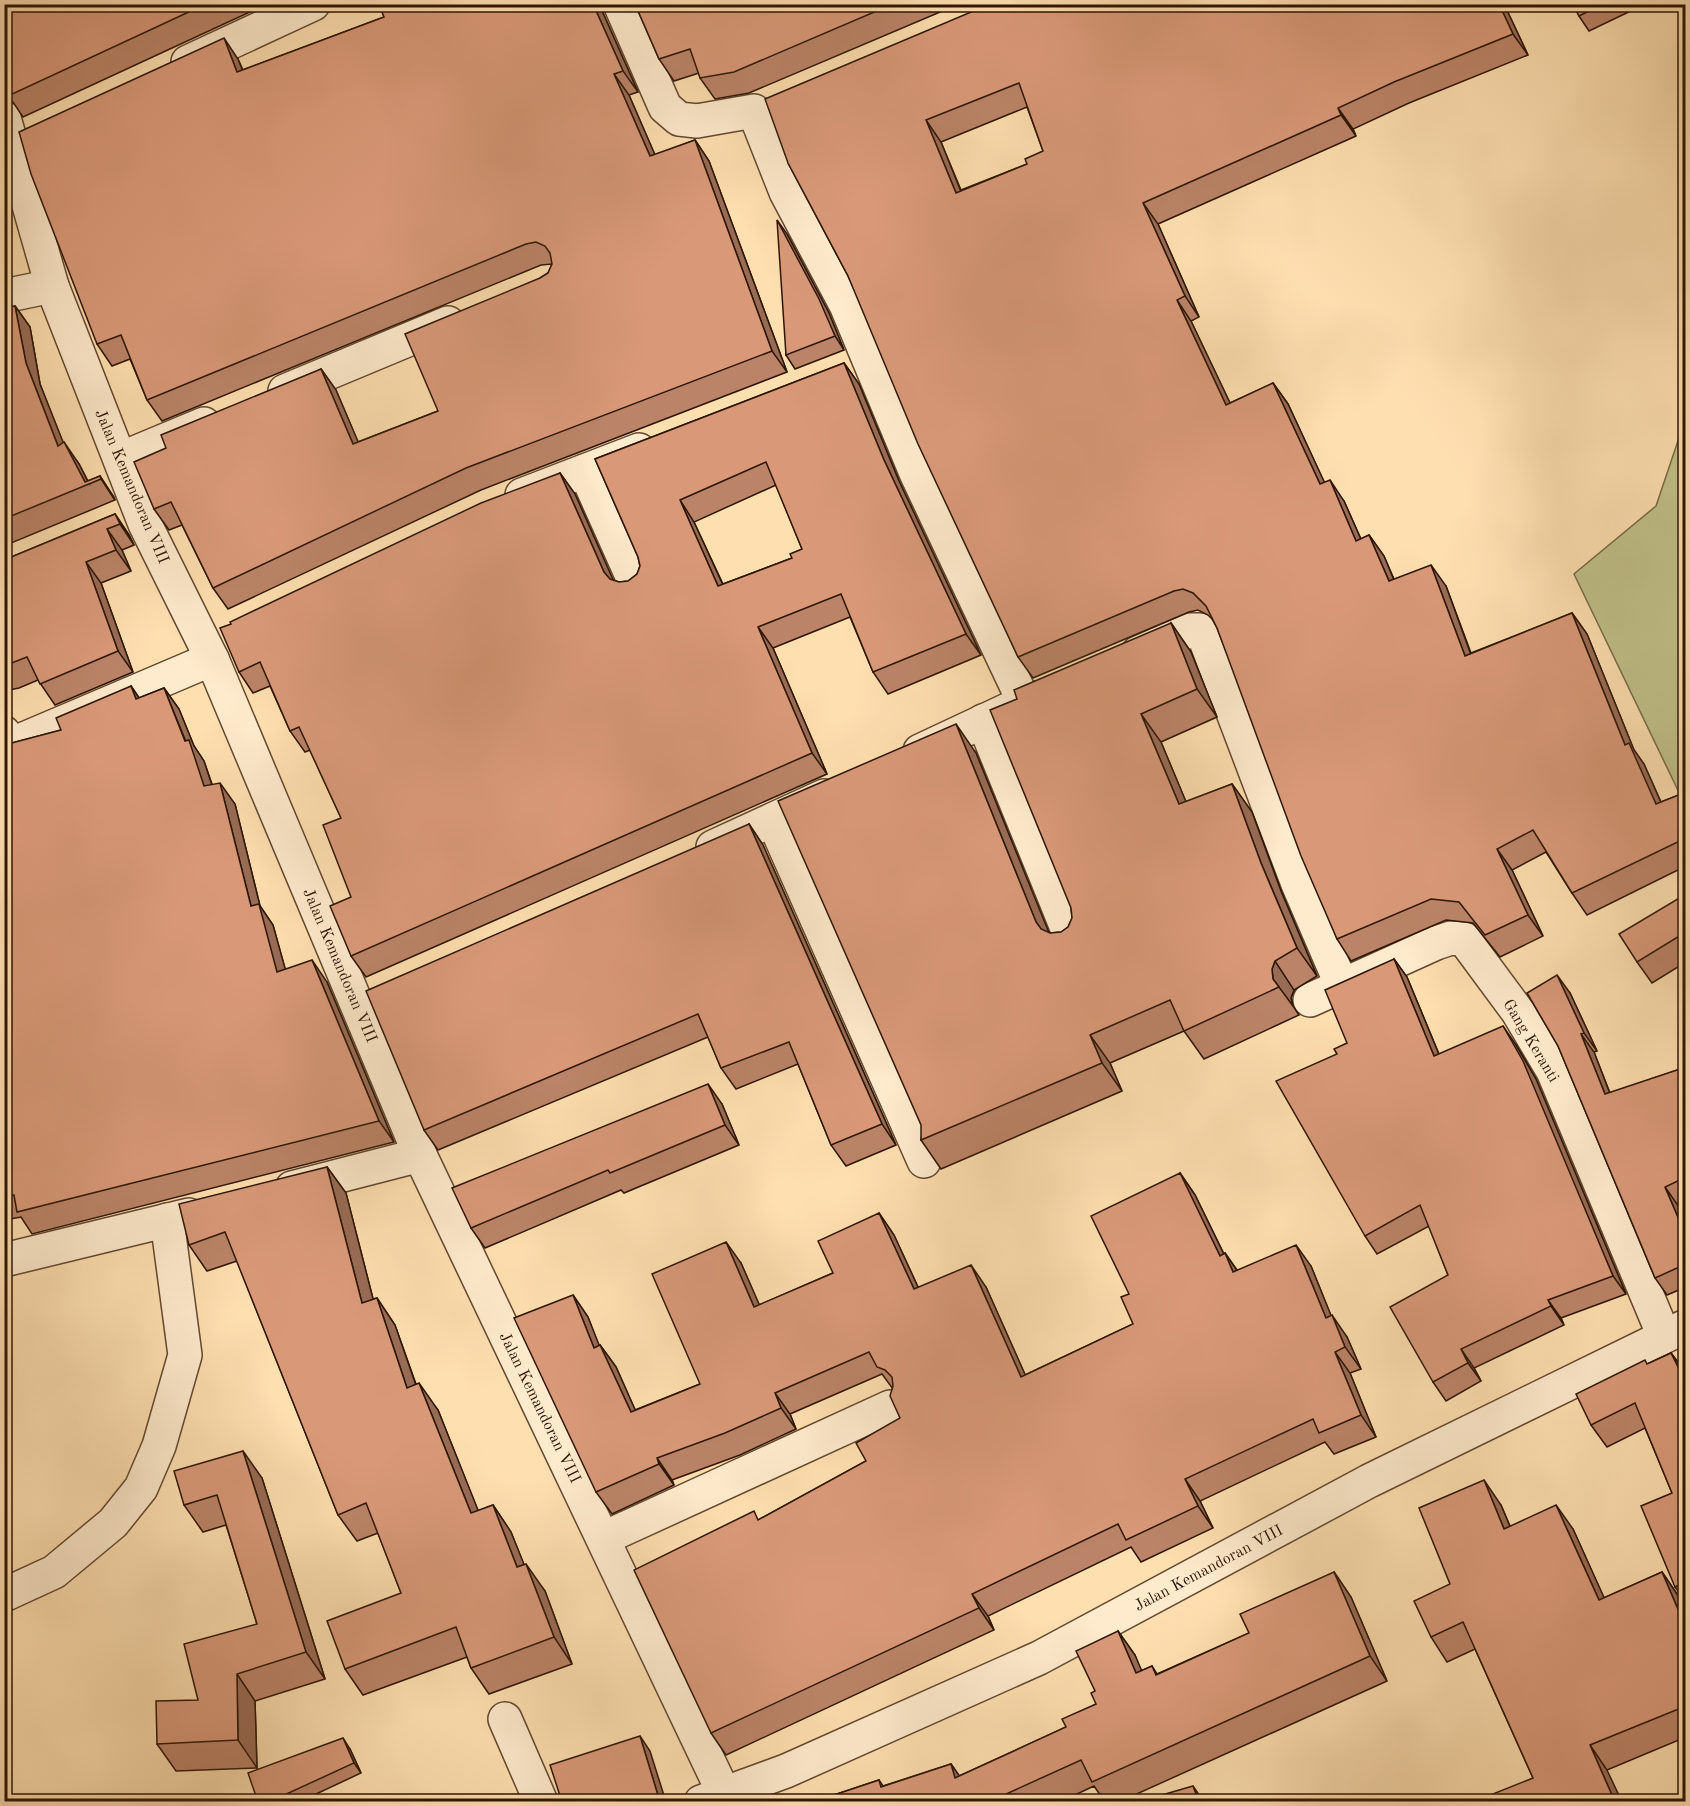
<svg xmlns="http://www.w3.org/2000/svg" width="1690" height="1806" viewBox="0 0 1690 1806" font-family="'Old Standard TT',serif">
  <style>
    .green { fill: #c1c18a; stroke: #786c48; stroke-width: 1.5 }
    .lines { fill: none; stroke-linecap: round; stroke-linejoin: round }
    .minor-casing { stroke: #624830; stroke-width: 36 }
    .minor { stroke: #feeacc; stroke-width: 33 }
    .wall { fill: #bb8468; stroke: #2e1605; stroke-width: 1.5; fill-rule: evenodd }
    .shaded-wall { fill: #986b55; stroke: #2e1605; stroke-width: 1.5 }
    .building { fill: #d99979; stroke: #2e1605; stroke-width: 1.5; fill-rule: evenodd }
    .labels { text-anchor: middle; stroke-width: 5; stroke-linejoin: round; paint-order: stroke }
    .street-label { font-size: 16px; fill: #2e1605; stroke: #feeacc }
  </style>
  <rect width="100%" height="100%" fill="#fedfb0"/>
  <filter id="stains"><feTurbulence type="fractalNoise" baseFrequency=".00333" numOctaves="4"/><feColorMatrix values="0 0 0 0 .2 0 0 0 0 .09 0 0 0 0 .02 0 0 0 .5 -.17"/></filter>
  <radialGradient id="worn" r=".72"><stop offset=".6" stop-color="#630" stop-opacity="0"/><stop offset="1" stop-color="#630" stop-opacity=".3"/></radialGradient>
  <polygon class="green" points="1685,420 1685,805 1574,574 1656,506"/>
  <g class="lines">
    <defs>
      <g id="minor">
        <polyline points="620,4 665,107 679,119 697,121 754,111 786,192 846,305 916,473 1024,702"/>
        <polyline points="188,62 313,4"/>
        <polyline points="4,118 52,286 145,524 212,659 420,1155 728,1802"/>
        <polyline points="4,296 52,286"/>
        <polyline points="285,391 448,323"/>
        <polyline points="120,459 204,424"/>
        <polyline points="585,471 636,585"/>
        <polyline points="522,495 639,450"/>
        <polyline points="1138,653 1191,630 1200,630 1204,636 1298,884 1342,986"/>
        <polyline points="983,721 1073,943"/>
        <polyline points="4,733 11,741 17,742 212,659"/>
        <polyline points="920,751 1033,698"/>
        <polyline points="773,820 924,1161"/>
        <polyline points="713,847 824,796"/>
        <polyline points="1310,1000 1436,943 1451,938 1464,939 1518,1012 1553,1071 1664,1336"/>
        <polyline points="292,1188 420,1155"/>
        <polyline points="4,1260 189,1215"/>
        <polyline points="604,1538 890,1407"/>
        <polyline points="4,1595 54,1572 113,1523 141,1488 159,1446 185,1355 167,1220"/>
        <polyline points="505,1719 541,1802"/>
        <polyline points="701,1802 786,1771 1039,1658 1369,1481 1686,1326"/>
      </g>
    </defs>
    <use href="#minor" class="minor-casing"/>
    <use href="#minor" class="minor"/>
  </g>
  <g class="wall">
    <polygon points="4,4 267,4 23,117 13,102 8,100 4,100"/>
    <polygon points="379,4 599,4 638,92 629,95 655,155 695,140 709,161 787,372 481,490 228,609 213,588 182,525 169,530 154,509 166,448 321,369 336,390 358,442 438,411 540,278 548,273 552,264 541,265 162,421 147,400 130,359 112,366 97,344 238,59 243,70 384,17"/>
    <polygon points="635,4 959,4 749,93 715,99 700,78 699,73 674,81 659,59"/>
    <path d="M 990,4 L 1504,4 L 1528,55 L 1409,103 L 1353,129 L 1356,136 L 1158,224 L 1199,317 L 1191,321 L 1230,403 L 1273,383 L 1288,404 L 1324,482 L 1344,501 L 1361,539 L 1369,535 L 1384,556 L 1394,579 L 1446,586 L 1471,653 L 1572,613 L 1587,634 L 1634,750 L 1644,764 L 1661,802 L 1686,792 L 1686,866 L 1587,915 L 1572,893 L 1546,852 L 1512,870 L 1543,936 L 1500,957 L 1473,923 L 1446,920 L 1351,961 L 1337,939 L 1217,628 L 1212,619 L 1208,615 L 1198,610 L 1189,612 L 1033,678 L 1018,657 L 848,276 L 788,163 ZM 1027,107 L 1043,151 L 1027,164 L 961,190 L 941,142 Z"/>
    <polygon points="1573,4 1638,4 1639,7 1589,31 1579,16"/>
    <polygon points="787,234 829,313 844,350 795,369 786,355"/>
    <polygon points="15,306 30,327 40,384 63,443 79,464 88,481 100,476 115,500 4,546 4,308"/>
    <path d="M 844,363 L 859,384 L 899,481 L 981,655 L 888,694 L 873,672 L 850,617 L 773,648 L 827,774 L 366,977 L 351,956 L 351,897 L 341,818 L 310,750 L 305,752 L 290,731 L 270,686 L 253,693 L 239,672 L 560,473 L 575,494 L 613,580 L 619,582 L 628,581 L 637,574 L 640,566 L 638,557 L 595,459 ZM 776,485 L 802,549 L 792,558 L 723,584 L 694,522 Z"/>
    <polygon points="115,514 129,535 134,545 122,550 131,571 101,583 133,672 55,705 38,680 19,688 4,691 4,560"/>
    <polygon points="1171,623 1191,652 1217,717 1161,742 1186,802 1232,784 1252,812 1281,891 1317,976 1294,990 1291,998 1293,1006 1299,1015 1204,1059 1184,1031 1110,1063 1122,1091 941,1169 921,1140 976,753 1048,932 1050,933 1061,932 1068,927 1072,918 1071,908"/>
    <polygon points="131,686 139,698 164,688 179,709 194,746 204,761 212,784 235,804 260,906 273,925 285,969 327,982 394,1142 32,1234 21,1217 4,1220 4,745 61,730"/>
    <polygon points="749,824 763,845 896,1145 846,1166 831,1145 798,1064 736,1089 721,1068 708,1037 438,1150 424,1130"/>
    <polygon points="1686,894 1686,962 1652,983 1637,962"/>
    <polygon points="1394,959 1407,977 1439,1054 1516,1045 1536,1079 1626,1294 1561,1318 1564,1325 1474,1368 1481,1381 1446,1401 1433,1382 1448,1275 1429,1226 1377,1254 1365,1236 1347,1043"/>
    <polygon points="1570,993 1597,1051 1594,1052 1610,1093 1686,1067 1686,1200 1677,1204 1686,1224 1686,1287 1667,1295 1655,1278 1558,1046"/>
    <polygon points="722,1104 739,1145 624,1193 621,1190 485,1248 471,1228"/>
    <polygon points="327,1167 346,1193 373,1299 377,1298 395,1325 416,1384 438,1410 478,1511 493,1505 511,1532 524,1565 545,1591 572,1664 489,1694 471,1668 467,1657 363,1695 345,1669 401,1593 378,1533 357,1541 338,1515 237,1261 207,1271 189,1245"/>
    <polygon points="1180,1173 1195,1195 1224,1254 1225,1253 1237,1270 1311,1266 1331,1316 1347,1337 1361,1369 1350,1373 1376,1437 1334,1454 1325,1442 1200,1501 1213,1528 1141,1562 1131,1547 988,1616 994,1630 726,1755 711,1733 760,1519 866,1461 900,1418 893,1389 882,1374 790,1414 796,1429 740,1455 672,1480 674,1485 612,1514 596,1492 573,1295 588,1317 599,1346 600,1345 616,1367 635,1410 700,1384 741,1263 759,1305 833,1273 879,1213 894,1235 918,1287 986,1287 1025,1375 1133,1324 1129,1294"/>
    <polygon points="1671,1353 1686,1373 1686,1602 1675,1587 1672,1493 1645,1428 1607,1447 1591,1425 1647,1364"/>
    <polygon points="262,1478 325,1679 255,1701 257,1768 176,1771 157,1744 198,1700 257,1624 226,1525 203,1532 184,1505"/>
    <polygon points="1501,1505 1510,1526 1573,1529 1604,1598 1662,1572 1679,1597 1686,1611 1686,1737 1607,1770 1533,1778 1475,1649 1447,1662 1431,1637 1450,1584"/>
    <polygon points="1334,1572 1351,1597 1387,1681 1119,1802 1105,1802 1094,1786 1060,1802 813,1802 879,1780 883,1786 951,1764 959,1776 1066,1727 1096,1704 1095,1691 1118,1631 1135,1655 1141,1671 1152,1666 1157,1674 1249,1633"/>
    <polygon points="350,1749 361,1773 299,1802 258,1802"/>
  </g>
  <g class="shaded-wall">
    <polygon points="593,4 599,4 638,92 623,71"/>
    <polygon points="1499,4 1504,4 1528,55 1513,34"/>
    <polygon points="224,38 238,59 252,94 237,72"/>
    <polygon points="614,74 629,95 665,178 650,156"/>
    <polygon points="1338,108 1353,129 1356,136 1341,115"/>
    <polygon points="926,120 941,142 970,214 956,193"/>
    <polygon points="695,140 709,161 787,372 772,351"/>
    <polygon points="1143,203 1158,224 1199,317 1185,296"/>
    <polygon points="777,220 787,234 829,313 844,350 835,336"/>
    <polygon points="1177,300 1191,321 1241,426 1226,405"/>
    <polygon points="15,306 30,327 40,384 73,467 58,446 26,363"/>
    <polygon points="844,363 859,384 899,481 981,655 966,634 884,460"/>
    <polygon points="321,369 336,390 368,465 353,444"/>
    <polygon points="1273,383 1288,404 1335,505 1320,484"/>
    <polygon points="64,442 79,464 89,484 85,482"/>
    <polygon points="560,473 575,494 619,593 604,572"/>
    <polygon points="100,476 114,497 115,500 101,479"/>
    <polygon points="1330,480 1344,501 1371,562 1356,541"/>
    <polygon points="680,500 694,522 733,607 718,586"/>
    <polygon points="115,514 129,535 134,545 120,524"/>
    <polygon points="107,529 122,550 131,571 116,550"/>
    <polygon points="1369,535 1384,556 1403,602 1389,581"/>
    <polygon points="86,562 101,583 133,672 118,651"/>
    <polygon points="1431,565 1446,586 1479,677 1465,656"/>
    <polygon points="1572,613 1587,634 1634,750 1644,764 1671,825 1656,804 1625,745"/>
    <polygon points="1171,623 1191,652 1217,717 1197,689"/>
    <polygon points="758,627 773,648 827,774 812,753"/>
    <polygon points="131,686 146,708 136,699"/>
    <polygon points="164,688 179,709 194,746 204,761 219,807 204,786"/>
    <polygon points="1141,714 1161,742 1199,833 1179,804"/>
    <polygon points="956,724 976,753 1056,950 1036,922"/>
    <polygon points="220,783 235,804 260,906 273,925 292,993 277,972 251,906"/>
    <polygon points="1232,784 1252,812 1281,891 1317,976 1297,948 1261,863"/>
    <polygon points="749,824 763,845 896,1145 882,1124"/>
    <polygon points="1497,849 1512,870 1543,936 1528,915"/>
    <polygon points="1394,959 1407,977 1447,1074 1434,1056"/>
    <polygon points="312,960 327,982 394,1142 379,1121"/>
    <polygon points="1275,961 1294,990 1291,998 1293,1006 1273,979 1272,969"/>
    <polygon points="1557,975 1570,993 1597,1051 1584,1033"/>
    <polygon points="1503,1026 1516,1045 1536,1079 1626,1294 1613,1276"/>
    <polygon points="1581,1034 1594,1052 1617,1112 1605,1094"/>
    <polygon points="1090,1035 1110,1063 1122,1091 1102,1063"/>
    <polygon points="708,1084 722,1104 739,1145 725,1125"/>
    <polygon points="327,1167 346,1193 381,1330 362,1303"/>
    <polygon points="1180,1173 1195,1195 1235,1277 1220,1256"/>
    <polygon points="1665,1187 1677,1204 1686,1224 1686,1236"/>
    <polygon points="879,1213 894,1235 929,1311 914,1289"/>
    <polygon points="726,1242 741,1263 770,1329 754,1307"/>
    <polygon points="1296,1245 1311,1266 1341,1340 1326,1318"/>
    <polygon points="1225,1253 1240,1275 1233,1272"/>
    <polygon points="971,1265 986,1287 1036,1399 1021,1377"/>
    <polygon points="573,1295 588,1317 609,1370 594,1348"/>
    <polygon points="377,1298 395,1325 426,1414 407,1388"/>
    <polygon points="1548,1300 1561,1318 1564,1325 1551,1306"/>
    <polygon points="1332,1315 1347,1337 1361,1369 1345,1347"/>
    <polygon points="600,1345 616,1367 646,1434 631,1412"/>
    <polygon points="1461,1349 1474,1368 1481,1381 1468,1363"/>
    <polygon points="1335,1352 1350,1373 1376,1437 1361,1415"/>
    <polygon points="1671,1353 1686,1373 1686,1383"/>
    <polygon points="419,1383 438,1410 490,1540 471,1513"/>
    <polygon points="775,1393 790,1414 796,1429 781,1408"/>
    <polygon points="243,1451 262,1478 325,1679 306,1652"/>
    <polygon points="657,1458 672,1480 674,1485 659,1464"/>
    <polygon points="1185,1479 1200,1501 1213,1528 1198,1506"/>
    <polygon points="1484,1480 1501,1505 1521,1553 1504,1529"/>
    <polygon points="493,1505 511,1532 536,1594 517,1567"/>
    <polygon points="1556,1505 1573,1529 1616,1624 1599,1600"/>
    <polygon points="526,1564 545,1591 572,1664 554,1637"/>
    <polygon points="1334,1572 1351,1597 1387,1681 1370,1656"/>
    <polygon points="1662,1572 1679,1597 1686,1611 1686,1628"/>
    <polygon points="972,1594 988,1616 994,1630 979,1608"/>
    <polygon points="1118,1631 1135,1655 1153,1697 1136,1673"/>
    <polygon points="237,1674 255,1701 257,1768 238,1740"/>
    <polygon points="640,1736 650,1751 666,1802 660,1802"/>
    <polygon points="343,1738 350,1749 361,1773 354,1763"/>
    <polygon points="1590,1745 1607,1770 1622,1802 1615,1802"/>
    <polygon points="951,1764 968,1788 955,1778"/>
    <polygon points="1193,1786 1204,1802 1199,1802"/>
  </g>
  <g class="building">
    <polygon points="4,4 206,4 8,96 4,88"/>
    <polygon points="379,4 593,4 623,71 614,74 650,156 695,140 772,351 466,468 213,588 171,502 154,509 134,462 166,448 161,435 321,369 353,444 438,411 405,334 540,278 548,273 552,264 550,253 545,246 536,242 526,244 147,400 121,335 97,344 31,174 19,132 224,38 237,72 384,17"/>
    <polygon points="635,4 893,4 734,72 700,78 690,49 659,59"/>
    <path d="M 990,4 L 1499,4 L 1513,34 L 1394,82 L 1338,108 L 1341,115 L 1143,203 L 1185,296 L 1177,300 L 1226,405 L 1273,383 L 1320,484 L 1330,480 L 1356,541 L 1369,535 L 1389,581 L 1431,565 L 1465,656 L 1572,613 L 1625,745 L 1629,743 L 1656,804 L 1686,792 L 1686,838 L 1572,893 L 1533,830 L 1497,849 L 1528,915 L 1485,935 L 1459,902 L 1431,899 L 1337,939 L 1301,856 L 1217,628 L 1206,606 L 1193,593 L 1183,589 L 1174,591 L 1018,657 L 918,444 L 848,276 L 788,163 L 765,99 ZM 1019,83 L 1043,151 L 1025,159 L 1027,164 L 956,193 L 926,120 Z"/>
    <polygon points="1573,4 1603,4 1579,16"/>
    <polygon points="777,220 819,299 835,336 786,355"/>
    <polygon points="15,306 26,363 58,446 64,442 85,482 100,476 101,479 4,519 4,308"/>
    <path d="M 844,363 L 884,460 L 966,634 L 873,672 L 841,594 L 758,627 L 812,753 L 351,956 L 330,906 L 351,897 L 323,825 L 341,818 L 299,727 L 290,731 L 260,662 L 239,672 L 220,628 L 231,624 L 230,622 L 481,503 L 560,473 L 604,572 L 610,579 L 619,582 L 628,581 L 637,574 L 640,566 L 638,557 L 595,459 ZM 766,462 L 802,549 L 790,554 L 792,558 L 718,586 L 680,500 Z"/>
    <polygon points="115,514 120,524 107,529 116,550 86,562 118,651 40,684 27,657 4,666 4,560"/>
    <polygon points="1171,623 1197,689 1141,714 1179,804 1232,784 1261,863 1297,948 1275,961 1272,969 1273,979 1279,987 1184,1031 1170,1000 1090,1035 1102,1063 921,1140 921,1125 778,801 956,724 1036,922 1041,929 1050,933 1061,932 1068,927 1072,918 1071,908 990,710 1017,699 1014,690"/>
    <polygon points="131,686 136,699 164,688 185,741 189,740 204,786 220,783 251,906 259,904 277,972 312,960 379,1121 17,1212 14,1195 4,1196 4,745 61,730 56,718"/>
    <polygon points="749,824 882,1124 831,1145 789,1042 721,1068 698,1014 424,1130 366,991"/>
    <polygon points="1686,894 1686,932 1637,962 1619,934"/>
    <polygon points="1394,959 1434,1056 1503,1026 1523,1061 1613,1276 1548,1300 1551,1306 1461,1349 1468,1363 1433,1382 1390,1307 1448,1275 1420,1205 1365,1236 1276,1081 1337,1054 1334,1049 1347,1043 1325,990"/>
    <polygon points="1557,975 1584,1033 1581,1034 1605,1094 1686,1067 1686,1177 1665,1187 1686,1236 1686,1264 1655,1278 1558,1046 1527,993"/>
    <polygon points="708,1084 725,1125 610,1173 608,1170 471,1228 452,1188"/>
    <polygon points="327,1167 362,1303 377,1298 407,1388 419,1383 471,1513 493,1505 517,1567 526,1564 554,1637 471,1668 456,1627 345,1669 327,1621 401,1593 366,1503 338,1515 225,1232 189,1245 179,1204"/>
    <polygon points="1180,1173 1220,1256 1225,1253 1233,1272 1296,1245 1326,1318 1332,1315 1345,1347 1335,1352 1361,1415 1319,1433 1313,1419 1185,1479 1198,1506 1126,1540 1118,1524 972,1594 979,1608 711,1733 634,1570 754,1511 758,1520 866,1461 856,1443 900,1418 890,1396 893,1386 892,1377 885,1370 877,1367 869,1352 775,1393 781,1408 725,1433 657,1458 659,1464 596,1492 514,1318 573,1295 594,1348 600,1345 631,1412 700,1384 652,1274 726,1242 754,1307 833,1273 818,1241 879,1213 914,1289 971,1265 1021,1377 1133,1324 1121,1297 1129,1294 1091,1216"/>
    <polygon points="1671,1353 1686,1383 1686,1582 1675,1587 1641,1506 1672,1493 1635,1403 1591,1425 1576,1394 1645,1360 1647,1364"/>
    <polygon points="243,1451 306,1652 237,1674 238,1740 157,1744 156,1701 198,1700 184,1644 257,1624 217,1495 184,1505 174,1471"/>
    <polygon points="1484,1480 1504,1529 1556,1505 1599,1600 1662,1572 1686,1628 1686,1706 1590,1745 1615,1802 1473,1802 1533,1778 1463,1622 1431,1637 1414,1601 1450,1584 1419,1508"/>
    <polygon points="1334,1572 1370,1656 1092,1782 1081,1760 1006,1794 1010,1802 813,1802 879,1780 881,1787 951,1764 955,1778 1066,1727 1062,1719 1096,1704 1091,1693 1095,1691 1076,1651 1118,1631 1136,1673 1152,1666 1156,1675 1249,1633 1240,1614"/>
    <polygon points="640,1736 660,1802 562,1802 550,1765"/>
    <polygon points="343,1738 354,1763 269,1802 258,1802 248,1773"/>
    <polygon points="1193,1786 1199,1802 1138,1802"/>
  </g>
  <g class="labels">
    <g class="street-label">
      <text transform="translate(133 486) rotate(67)" y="6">Jalan Kemandoran VIII</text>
      <text transform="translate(341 965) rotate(67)" y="6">Jalan Kemandoran VIII</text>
      <text transform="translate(1532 1040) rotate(59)" y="6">Gang Keranti</text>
      <text transform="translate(541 1407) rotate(64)" y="6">Jalan Kemandoran VIII</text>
      <text transform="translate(1208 1567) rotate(-28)" y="6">Jalan Kemandoran VIII</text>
    </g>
  </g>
  <rect width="1690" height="1806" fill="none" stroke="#fedfb0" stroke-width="24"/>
  <rect x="6" y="6" width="1678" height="1794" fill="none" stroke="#2e1605" stroke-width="3"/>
  <rect x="12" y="12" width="1666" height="1782" fill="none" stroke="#2e1605" stroke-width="1.5"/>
  <rect width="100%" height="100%" filter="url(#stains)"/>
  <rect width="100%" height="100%" fill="url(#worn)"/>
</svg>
